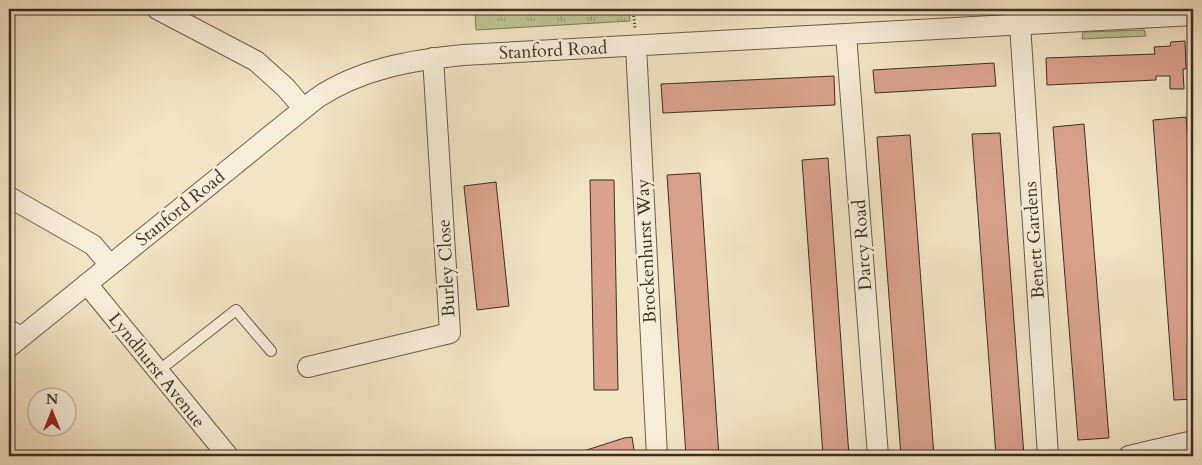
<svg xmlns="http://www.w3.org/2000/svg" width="1202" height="465" viewBox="0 0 1202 465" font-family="Cardo,serif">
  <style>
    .grass { fill: #bdc492; stroke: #7c7a58 }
    .park { fill: url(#park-tufts); stroke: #7c7a58 }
    .building { fill: #daa28c; stroke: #3c2f1f }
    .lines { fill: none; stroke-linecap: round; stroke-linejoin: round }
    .lane-casing { stroke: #6a5c48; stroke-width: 12 }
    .street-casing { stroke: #6a5c48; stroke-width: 22 }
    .path { stroke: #3c2f1f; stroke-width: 3; stroke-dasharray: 1 2.5; stroke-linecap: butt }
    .lane { stroke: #f7eed9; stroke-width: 10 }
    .street { stroke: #f7eed9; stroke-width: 20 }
    .labels { text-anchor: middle; stroke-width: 5; stroke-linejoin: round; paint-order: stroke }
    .street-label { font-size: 18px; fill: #3c2f1f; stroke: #f7eed9 }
  </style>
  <defs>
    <pattern id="park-tufts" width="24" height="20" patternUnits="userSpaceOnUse" patternTransform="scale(1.25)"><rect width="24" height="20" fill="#bdc492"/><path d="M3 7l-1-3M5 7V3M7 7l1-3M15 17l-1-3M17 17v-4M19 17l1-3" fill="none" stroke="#9ba077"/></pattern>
  </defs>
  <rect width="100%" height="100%" fill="#f2e5c4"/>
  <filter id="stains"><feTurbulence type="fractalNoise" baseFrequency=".004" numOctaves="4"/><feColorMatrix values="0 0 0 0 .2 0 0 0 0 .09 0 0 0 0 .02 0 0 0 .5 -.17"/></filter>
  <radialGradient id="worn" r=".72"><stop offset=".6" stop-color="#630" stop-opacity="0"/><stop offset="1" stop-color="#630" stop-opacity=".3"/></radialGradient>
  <polygon class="grass" points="1144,30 1146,36 1082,39 1083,32"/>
  <polygon class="park" points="475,9 629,9 630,21 476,30"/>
  <g class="building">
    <polygon points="1185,41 1186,69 1183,69 1184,89 1170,89 1170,76 1156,76 1156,80 1047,85 1046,58 1155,54 1154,47 1170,46 1171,42"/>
    <polygon points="994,63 996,86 875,93 873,70"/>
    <polygon points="834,76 835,105 663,113 661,84"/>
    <polygon points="1186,117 1193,210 1193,399 1174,400 1153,120"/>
    <polygon points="1084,124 1109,438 1078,440 1053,127"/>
    <polygon points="1000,133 1024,456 996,456 972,134"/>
    <polygon points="910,135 934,456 901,456 877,137"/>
    <polygon points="828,158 849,456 823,456 802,160"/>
    <polygon points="700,173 719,456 686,456 667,175"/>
    <polygon points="590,180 614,180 618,390 594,390"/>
    <polygon points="496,182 509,306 477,310 464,186"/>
    <polygon points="632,437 635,456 568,456 624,438"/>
  </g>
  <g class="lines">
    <defs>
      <g id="lane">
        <polyline points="9,324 25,334"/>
        <polyline points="157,372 236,310 271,351"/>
      </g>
      <g id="street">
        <polyline points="157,9 256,61 286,88 303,108"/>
        <polyline points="1020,24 1048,456"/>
        <polyline points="846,34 878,456"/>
        <polyline points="636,46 657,456"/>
        <polyline points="9,197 93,245 110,265"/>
        <polyline points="87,284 228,456"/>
        <path d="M 9,347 L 317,98 C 360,69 412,60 463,55 L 1193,15"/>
        <polyline points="308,367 450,333 433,58"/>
        <polyline points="1129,456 1193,441"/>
      </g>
    </defs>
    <use href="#lane" class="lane-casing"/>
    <use href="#street" class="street-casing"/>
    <polyline class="path" points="633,9 635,28"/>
    <use href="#lane" class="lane"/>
    <use href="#street" class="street"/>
  </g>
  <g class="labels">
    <g class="street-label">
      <text transform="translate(553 50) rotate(-3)" y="6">Stanford Road</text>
      <text transform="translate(180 208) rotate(-39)" y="6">Stanford Road</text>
      <text transform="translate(1034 240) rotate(-94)" y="6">Benett Gardens</text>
      <text transform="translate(862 245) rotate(-94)" y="6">Darcy Road</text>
      <text transform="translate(646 251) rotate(-93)" y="6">Brockenhurst Way</text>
      <text transform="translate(446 268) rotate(-93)" y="6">Burley Close</text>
      <text transform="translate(157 370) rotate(51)" y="6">Lyndhurst Avenue</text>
    </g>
  </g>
  <rect width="1202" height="465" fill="none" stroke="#f2e5c4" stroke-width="30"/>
  <rect x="10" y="10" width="1182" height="445" fill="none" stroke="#3c2f1f" stroke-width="2.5"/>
  <rect x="15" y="15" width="1172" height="435" fill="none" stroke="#3c2f1f"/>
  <g transform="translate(52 412)"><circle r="24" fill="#f7eed9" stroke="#aca28f"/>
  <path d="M0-4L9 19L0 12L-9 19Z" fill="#8f2418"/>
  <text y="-8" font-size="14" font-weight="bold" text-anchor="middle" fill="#3c2f1f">N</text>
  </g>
  <rect width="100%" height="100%" filter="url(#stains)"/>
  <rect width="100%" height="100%" fill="url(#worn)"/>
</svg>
